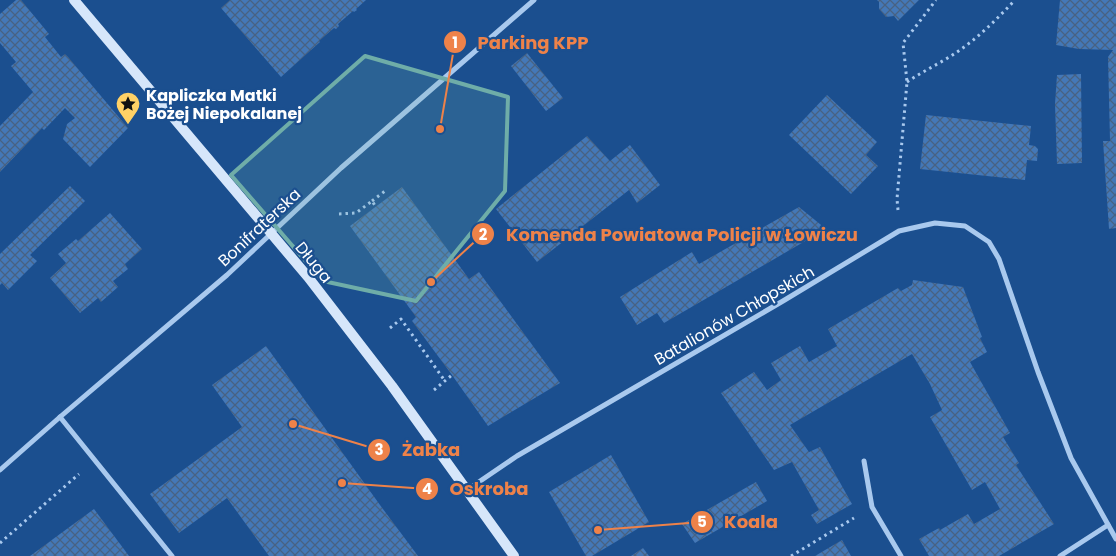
<svg xmlns="http://www.w3.org/2000/svg" width="1116" height="556" viewBox="0 0 1116 556" font-family="Poppins,sans-serif">
  <style>
    .building { fill: url(#building-cross-hatch) }
    .lines { fill: none; stroke-linecap: round; stroke-linejoin: round }
    .path { stroke: #a9c9ee; stroke-width: 3; stroke-dasharray: 2.5 4; stroke-linecap: butt }
    .street { stroke: #a9c9ee; stroke-width: 5 }
    .secondary { stroke: #d6e6fa; stroke-width: 10 }
    .marked { fill: #6fada8; fill-opacity: 0.2; stroke: #6fada8; stroke-width: 4; stroke-linejoin: round }
    .labels { text-anchor: middle; stroke-width: 4.5; stroke-linejoin: round; paint-order: stroke }
    .poi-label { font-size: 16px; font-weight: bold; fill: #fff; stroke: #1b4f8f; text-anchor: start }
    .street-label { font-size: 16px; fill: #fff; stroke: #1b4f8f }
    .leader { fill: none; stroke: #ee8249; stroke-width: 2 }
    .callout-dot { fill: #ee8249; stroke: #1b4f8f; stroke-width: 2 }
    .mark-label { font-size: 15px; text-anchor: middle; font-weight: bold; fill: #fff }
    .callout-label { font-size: 18px; text-anchor: middle; font-weight: bold; fill: #ee8249; stroke: #1b4f8f; stroke-width: 4.5; stroke-linejoin: round; paint-order: stroke }
  </style>
  <defs>
    <pattern id="building-cross-hatch" width="8" height="8" patternUnits="userSpaceOnUse" patternTransform="scale(1.25)"><rect width="8" height="8" fill="#4478b7"/><path d="M0 0l8 8M0 8l8-8" fill="none" stroke="#486282"/></pattern>
  </defs>
  <rect width="100%" height="100%" fill="#1b4f8f"/>
  <g class="building">
    <polygon points="16,0 21,0 49,34 45,37 61,57 65,54 68,57 128,128 90,167 63,139 67,124 75,118 65,108 44,130 42,128 0,172 0,126 33,92 11,66 16,62 0,43 0,14"/>
    <polygon points="230,0 366,0 356,9 357,10 354,12 353,11 338,24 339,26 336,29 334,28 319,41 320,42 281,77 221,8"/>
    <polygon points="877,0 919,0 898,21 894,16 886,17 879,9 879,2"/>
    <polygon points="1060,0 1116,0 1116,228 1109,229 1103,141 1110,141 1108,57 1113,50 1079,49 1056,45"/>
    <polygon points="527,53 563,98 546,111 511,66"/>
    <polygon points="1081,74 1082,163 1057,164 1055,104 1057,75"/>
    <polygon points="827,95 877,142 866,155 878,166 851,194 789,135"/>
    <polygon points="926,115 1031,126 1029,145 1035,146 1038,149 1037,161 1027,160 1025,180 920,169"/>
    <polygon points="587,136 610,161 630,145 660,185 637,203 629,190 537,262 496,209"/>
    <polygon points="70,186 85,201 30,255 37,261 8,290 2,283 0,285 0,254"/>
    <polygon points="402,187 469,279 479,272 560,383 488,426 452,375 412,321 416,317 350,226"/>
    <polygon points="799,207 826,229 664,323 657,313 637,325 620,297 692,252 699,264"/>
    <polygon points="110,213 142,249 125,264 128,269 113,281 118,287 101,302 98,298 80,313 50,278 66,263 58,254 76,239 78,241"/>
    <polygon points="913,280 963,287 982,337 980,338 987,352 970,362 1010,433 1003,437 1019,463 1016,465 1054,524 999,556 929,556 919,539 939,528 940,530 968,514 974,524 1000,509 985,482 972,490 930,417 942,410 930,384 912,354 790,425 809,452 820,447 852,504 817,524 811,515 819,510 792,462 774,470 721,393 754,372 767,390 781,380 771,363 800,346 809,362 837,346 828,329 898,288 901,291 912,285"/>
    <polygon points="266,346 380,505 418,556 269,556 227,498 179,533 150,494 242,427 212,385"/>
    <polygon points="611,455 649,522 592,556 586,556 549,492"/>
    <polygon points="756,482 767,501 695,543 682,524"/>
    <polygon points="94,509 129,556 30,556"/>
    <polygon points="842,540 851,556 815,556"/>
    <polygon points="643,548 649,556 631,556"/>
  </g>
  <g class="lines">
    <g class="path">
      <path d="M 907,82 C 923,71 941,63 957,52 C 978,38 997,19 1015,0"/>
      <polyline points="372,201 385,191"/>
      <polyline points="898,210 897,199 907,82 903,43 936,0"/>
      <polyline points="339,214 356,213 372,201 376,207"/>
      <polyline points="390,328 401,319 445,381"/>
      <polyline points="434,390 452,375"/>
      <polyline points="0,543 79,474"/>
      <polyline points="791,556 854,518"/>
    </g>
    <g class="street">
      <polyline points="60,417 172,556"/>
      <polyline points="864,461 872,507 901,556"/>
      <polyline points="0,470 60,417 227,275 341,168 534,0"/>
      <polyline points="467,490 517,456 783,301 899,231 935,223 965,226 989,242 999,259 1038,372 1071,458 1116,539"/>
      <polyline points="1060,556 1108,525"/>
    </g>
    <polyline class="secondary" points="74,0 308,277 392,386 514,556"/>
  </g>
  <path class="marked" d="M 365,56 L 508,97 L 505,191 L 416,301 L 323,281 L 231,175 Z"/>
  <defs>
    <symbol id="sight-pin" viewBox="-11 -11 22 30"><path d="M0 17L-7.5 6A9.5 9.5 0 1 1 7.5 6Z" fill="#ffd166" stroke="#1b4f8f"/><path d="M0-6L1.8-2.2L6-1.7L2.9 1.2L3.7 5.4L0 3.3L-3.7 5.4L-2.9 1.2L-6-1.7L-1.8-2.2Z" fill="#111"/></symbol>
  </defs>
  <g fill-rule="evenodd">
    <use href="#sight-pin" x="114" y="90" width="28" height="38"/>
  </g>
  <g class="labels">
    <g class="poi-label">
      <text x="146" y="101">Kapliczka Matki<tspan x="146" dy="18">Bożej Niepokalanej</tspan></text>
    </g>
    <g class="street-label">
      <text transform="translate(259 227) rotate(-43)" y="6">Bonifraterska</text>
      <text transform="translate(314 262) rotate(51)" y="6">Długa</text>
      <text transform="translate(734 315) rotate(-30)" y="6">Batalionów Chłopskich</text>
    </g>
  </g>
  <path class="leader" d="M440 129L455 42M431 282L483 234M293 424L379 450M342 483L427 489M598 530L702 522"/>
  <g class="callout-dot">
    <circle cx="440" cy="129" r="5"/>
    <circle cx="431" cy="282" r="5"/>
    <circle cx="293" cy="424" r="5"/>
    <circle cx="342" cy="483" r="5"/>
    <circle cx="598" cy="530" r="5"/>
    <circle cx="455" cy="42" r="12"/>
    <circle cx="483" cy="234" r="12"/>
    <circle cx="379" cy="450" r="12"/>
    <circle cx="427" cy="489" r="12"/>
    <circle cx="702" cy="522" r="12"/>
  </g>
  <g class="mark-label">
    <text x="455" y="48">1</text>
    <text x="483" y="240">2</text>
    <text x="379" y="455">3</text>
    <text x="427" y="494">4</text>
    <text x="702" y="527">5</text>
  </g>
  <g class="callout-label">
    <text x="533" y="49">Parking KPP</text>
    <text x="682" y="241">Komenda Powiatowa Policji w Łowiczu</text>
    <text x="431" y="456">Żabka</text>
    <text x="489" y="495">Oskroba</text>
    <text x="751" y="528">Koala</text>
  </g>
</svg>
